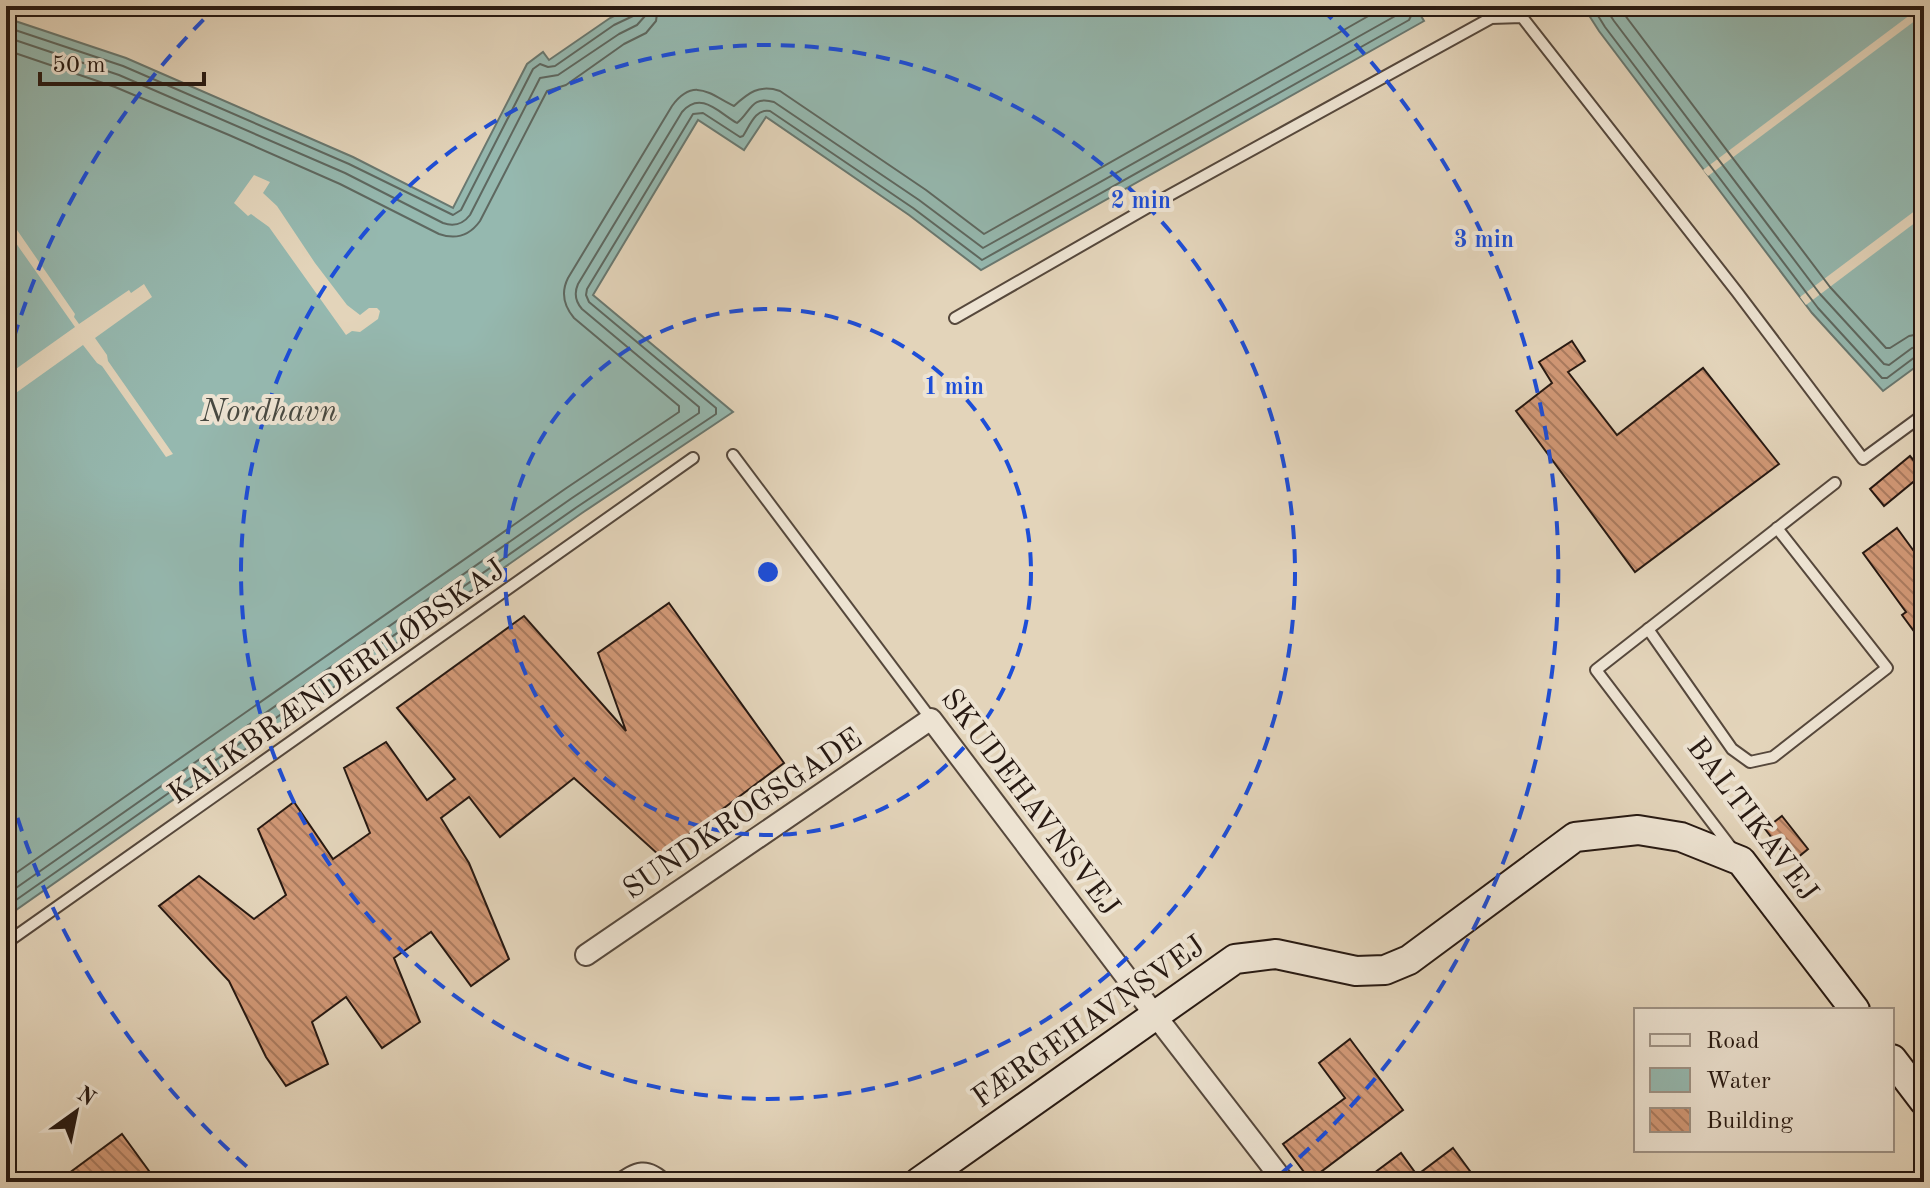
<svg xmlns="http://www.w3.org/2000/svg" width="1930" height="1188" viewBox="0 0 1930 1188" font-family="'Old Standard TT',serif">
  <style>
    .water { fill: #95b8af; stroke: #697870; stroke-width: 2 }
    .pier { fill: #e3d4ba }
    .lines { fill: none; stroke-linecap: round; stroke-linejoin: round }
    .shore { stroke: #5e6860; stroke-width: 2 }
    .building { fill: url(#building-back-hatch); stroke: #271912; stroke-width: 2 }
    .lane-casing { stroke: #56483c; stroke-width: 14 }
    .street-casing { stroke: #56483c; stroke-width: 24 }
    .secondary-casing { stroke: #271912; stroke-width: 32 }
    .lane { stroke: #ede3d2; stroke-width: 10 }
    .street { stroke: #ede3d2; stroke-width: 20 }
    .secondary { stroke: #ede3d2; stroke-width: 28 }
    .ring { fill: none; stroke: #1d4ed8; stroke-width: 4; stroke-dasharray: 14 10 }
    .labels { text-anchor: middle; stroke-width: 8; stroke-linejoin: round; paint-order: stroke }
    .street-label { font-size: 30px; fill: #271912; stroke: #ede3d2 }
    .water-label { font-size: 32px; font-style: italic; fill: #484941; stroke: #ede3d2 }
    .centre { fill: #1d4ed8; stroke: #ede3d2; stroke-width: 4 }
    .ring-label { font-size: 24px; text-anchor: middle; font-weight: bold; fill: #1d4ed8; stroke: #ede3d2; stroke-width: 8; stroke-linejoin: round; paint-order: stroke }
  </style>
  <defs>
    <pattern id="building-back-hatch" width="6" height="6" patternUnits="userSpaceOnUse" patternTransform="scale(2)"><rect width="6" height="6" fill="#d19876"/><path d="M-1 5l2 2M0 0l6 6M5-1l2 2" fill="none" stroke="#aa7b5f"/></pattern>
  </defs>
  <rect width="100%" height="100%" fill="#e3d4ba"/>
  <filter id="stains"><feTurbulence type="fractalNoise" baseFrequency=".0025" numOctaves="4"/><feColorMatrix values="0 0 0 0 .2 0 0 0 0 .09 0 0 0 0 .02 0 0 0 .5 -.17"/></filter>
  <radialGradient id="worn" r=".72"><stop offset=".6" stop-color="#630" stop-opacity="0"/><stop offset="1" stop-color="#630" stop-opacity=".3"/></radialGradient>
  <g class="water">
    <polygon points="634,6 1415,6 1424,21 981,270 909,215 766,117 744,150 698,120 593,295 733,412 582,513 6,917 6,18 126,58 353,157 453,208 527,64 543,52 549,60 610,18"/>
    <polygon points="1583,6 1924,6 1924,366 1921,363 1883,391 1812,313 1599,31"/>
  </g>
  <g class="pier">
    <polygon points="1922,6 1924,6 1924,14 1708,176 1703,170"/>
    <polygon points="254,175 270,182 263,193 277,206 315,263 347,305 360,315 369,308 377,308 380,311 378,319 360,332 352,331 346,335 269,227 251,214 248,216 234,203"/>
    <polygon points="1924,204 1924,216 1806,305 1800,297"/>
    <polygon points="6,214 75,314 74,317 79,324 129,290 131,293 144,284 152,297 95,338 107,355 108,361 173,454 166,457 102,366 97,363 83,345 6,400 6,376 75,327 6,229"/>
  </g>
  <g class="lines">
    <g class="shore">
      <polyline points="1592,6 1605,27 1818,308 1882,378 1887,378 1915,357 1924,356"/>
      <polyline points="1604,6 1614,21 1820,294 1884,364 1889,365 1912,348 1924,346"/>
      <polyline points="1618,6 1830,287 1886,348 1890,348 1909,336 1924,333"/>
      <polyline points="6,27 123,66 349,164 453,215 461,210 533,69 540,64 548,67 555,66 614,25 633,16 636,11 636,6"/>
      <path d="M 6,37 L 119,75 L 345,173 L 443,223 C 454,227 463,224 470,215 L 540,78 L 558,75 L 619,34 L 637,25 L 645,16 L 646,6"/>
      <path d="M 6,50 L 115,87 L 229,135 L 340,184 L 439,234 C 456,240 470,235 480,221 L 547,91 L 566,85 L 624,44 L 646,33 L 656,21 L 658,6"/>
      <path d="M 6,880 L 565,489 L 679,412 L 679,406 L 574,318 C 563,305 561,292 568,278 L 672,106 C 694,76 711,95 734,106 C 748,93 759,84 780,91 L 926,190 L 984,234 L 1386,6"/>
      <path d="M 6,895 L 572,498 L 699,413 L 699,407 L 582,309 C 575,301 574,293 578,284 L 682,112 C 701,90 719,113 737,123 C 751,112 751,95 774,102 L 919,200 L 983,248 L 1397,15 L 1399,13 L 1399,6"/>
      <path d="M 6,907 L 577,507 L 716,414 L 716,408 L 589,302 L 586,295 L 587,289 L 693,114 L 703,113 L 740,137 L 743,136 C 750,125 756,108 770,111 L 913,208 L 982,260 L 1409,20 L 1411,16 L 1409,6"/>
    </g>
  </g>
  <g class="building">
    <polygon points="1572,341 1585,361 1568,372 1617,435 1703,368 1779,464 1635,572 1516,411 1552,383 1539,362"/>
    <polygon points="1910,456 1924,473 1884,506 1870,489"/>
    <polygon points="1897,528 1924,565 1924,645 1902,615 1906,612 1863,553"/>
    <polygon points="669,603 784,763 660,856 574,778 500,837 469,797 441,818 469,863 509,959 471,986 431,932 394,958 420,1022 382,1048 346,997 312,1022 328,1064 286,1086 266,1057 229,981 159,906 199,876 254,919 286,895 258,829 294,802 333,859 370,833 344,768 386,742 427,800 455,779 397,708 524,616 626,731 598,653"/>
    <polygon points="1782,816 1808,849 1791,863 1765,829"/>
    <polygon points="1350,1039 1403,1110 1310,1180 1283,1144 1345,1098 1319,1063"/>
    <polygon points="122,1134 157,1182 57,1182"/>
    <polygon points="1453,1148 1478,1182 1362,1182 1401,1153 1417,1175"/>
  </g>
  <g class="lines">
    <defs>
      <g id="lane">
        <polyline points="955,318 1150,206 1491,18 1522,17 1737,292 1863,459 1923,415 1924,417"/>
        <polyline points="733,455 931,719"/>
        <polyline points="1648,629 1732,749 1750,762 1773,757 1887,668 1777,528"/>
        <polyline points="1733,850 1596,670 1835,483"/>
        <polyline points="6,943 693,458"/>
        <path d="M 615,1182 C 636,1167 647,1161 668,1182"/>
      </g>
      <polyline id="street" points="586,955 931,719 1155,1015 1284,1182"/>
      <g id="secondary">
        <polyline points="1892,1059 1924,1101"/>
        <polyline points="919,1182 1235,959 1276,954 1356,971 1385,970 1409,960 1575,837 1638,830 1681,837 1741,861 1855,1010"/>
      </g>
    </defs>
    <use href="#lane" class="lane-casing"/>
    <use href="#street" class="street-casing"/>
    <use href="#secondary" class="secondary-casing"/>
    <use href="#lane" class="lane"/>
    <use href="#street" class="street"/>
    <use href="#secondary" class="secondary"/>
  </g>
  <g class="ring">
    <circle cx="768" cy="572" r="263"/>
    <circle cx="768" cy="572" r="527"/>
    <path d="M265 1182A790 790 0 0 1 7 783M7 361A790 790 0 0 1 214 9M1322 9A790 790 0 0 1 1271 1182"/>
  </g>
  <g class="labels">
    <g class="street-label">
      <text transform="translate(336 681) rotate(-35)" y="10">KALKBRÆNDERILØBSKAJ</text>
      <text transform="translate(1031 802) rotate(53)" y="10">SKUDEHAVNSVEJ</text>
      <text transform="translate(742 813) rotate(-34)" y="10">SUNDKROGSGADE</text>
      <text transform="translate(1753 819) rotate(53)" y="10">BALTIKAVEJ</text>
      <text transform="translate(1088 1021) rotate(-35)" y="10">FÆRGEHAVNSVEJ</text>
    </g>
    <g class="water-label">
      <text x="269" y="421">Nordhavn</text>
    </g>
  </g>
  <circle cx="768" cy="572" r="12" class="centre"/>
  <g class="ring-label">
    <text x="1141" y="208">2 min</text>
    <text x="1484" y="247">3 min</text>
    <text x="954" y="394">1 min</text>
  </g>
  <rect width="1930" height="1188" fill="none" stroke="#e3d4ba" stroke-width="32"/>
  <rect x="8" y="8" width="1914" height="1172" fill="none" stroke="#271912" stroke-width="4"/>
  <rect x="16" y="16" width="1898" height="1156" fill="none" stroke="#271912" stroke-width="2"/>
  <rect x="1634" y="1008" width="260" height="144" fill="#ede3d2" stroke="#9e9285" stroke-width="2"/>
  <rect x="1650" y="1034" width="40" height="12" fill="#ede3d2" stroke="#9e9285" stroke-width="2"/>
  <text x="1706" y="1048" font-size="24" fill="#271912">Road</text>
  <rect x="1650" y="1068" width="40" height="24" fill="#95b8af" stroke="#9e9285" stroke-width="2"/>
  <text x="1706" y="1088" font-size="24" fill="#271912">Water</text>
  <rect x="1650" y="1108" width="40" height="24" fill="url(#building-back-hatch)" stroke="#9e9285" stroke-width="2"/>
  <text x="1706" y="1128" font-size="24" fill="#271912">Building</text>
  <g transform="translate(76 1112) rotate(33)" stroke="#ede3d2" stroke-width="6" paint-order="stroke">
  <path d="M0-6L14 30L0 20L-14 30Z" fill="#271912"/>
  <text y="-12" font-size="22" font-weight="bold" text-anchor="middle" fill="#271912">N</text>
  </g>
  <path d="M40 72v12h164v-12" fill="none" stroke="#271912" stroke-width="4"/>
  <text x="52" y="72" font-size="24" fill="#271912" stroke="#ede3d2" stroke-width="6" paint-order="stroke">50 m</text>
  <rect width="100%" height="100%" filter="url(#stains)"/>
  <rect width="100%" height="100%" fill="url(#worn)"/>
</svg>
